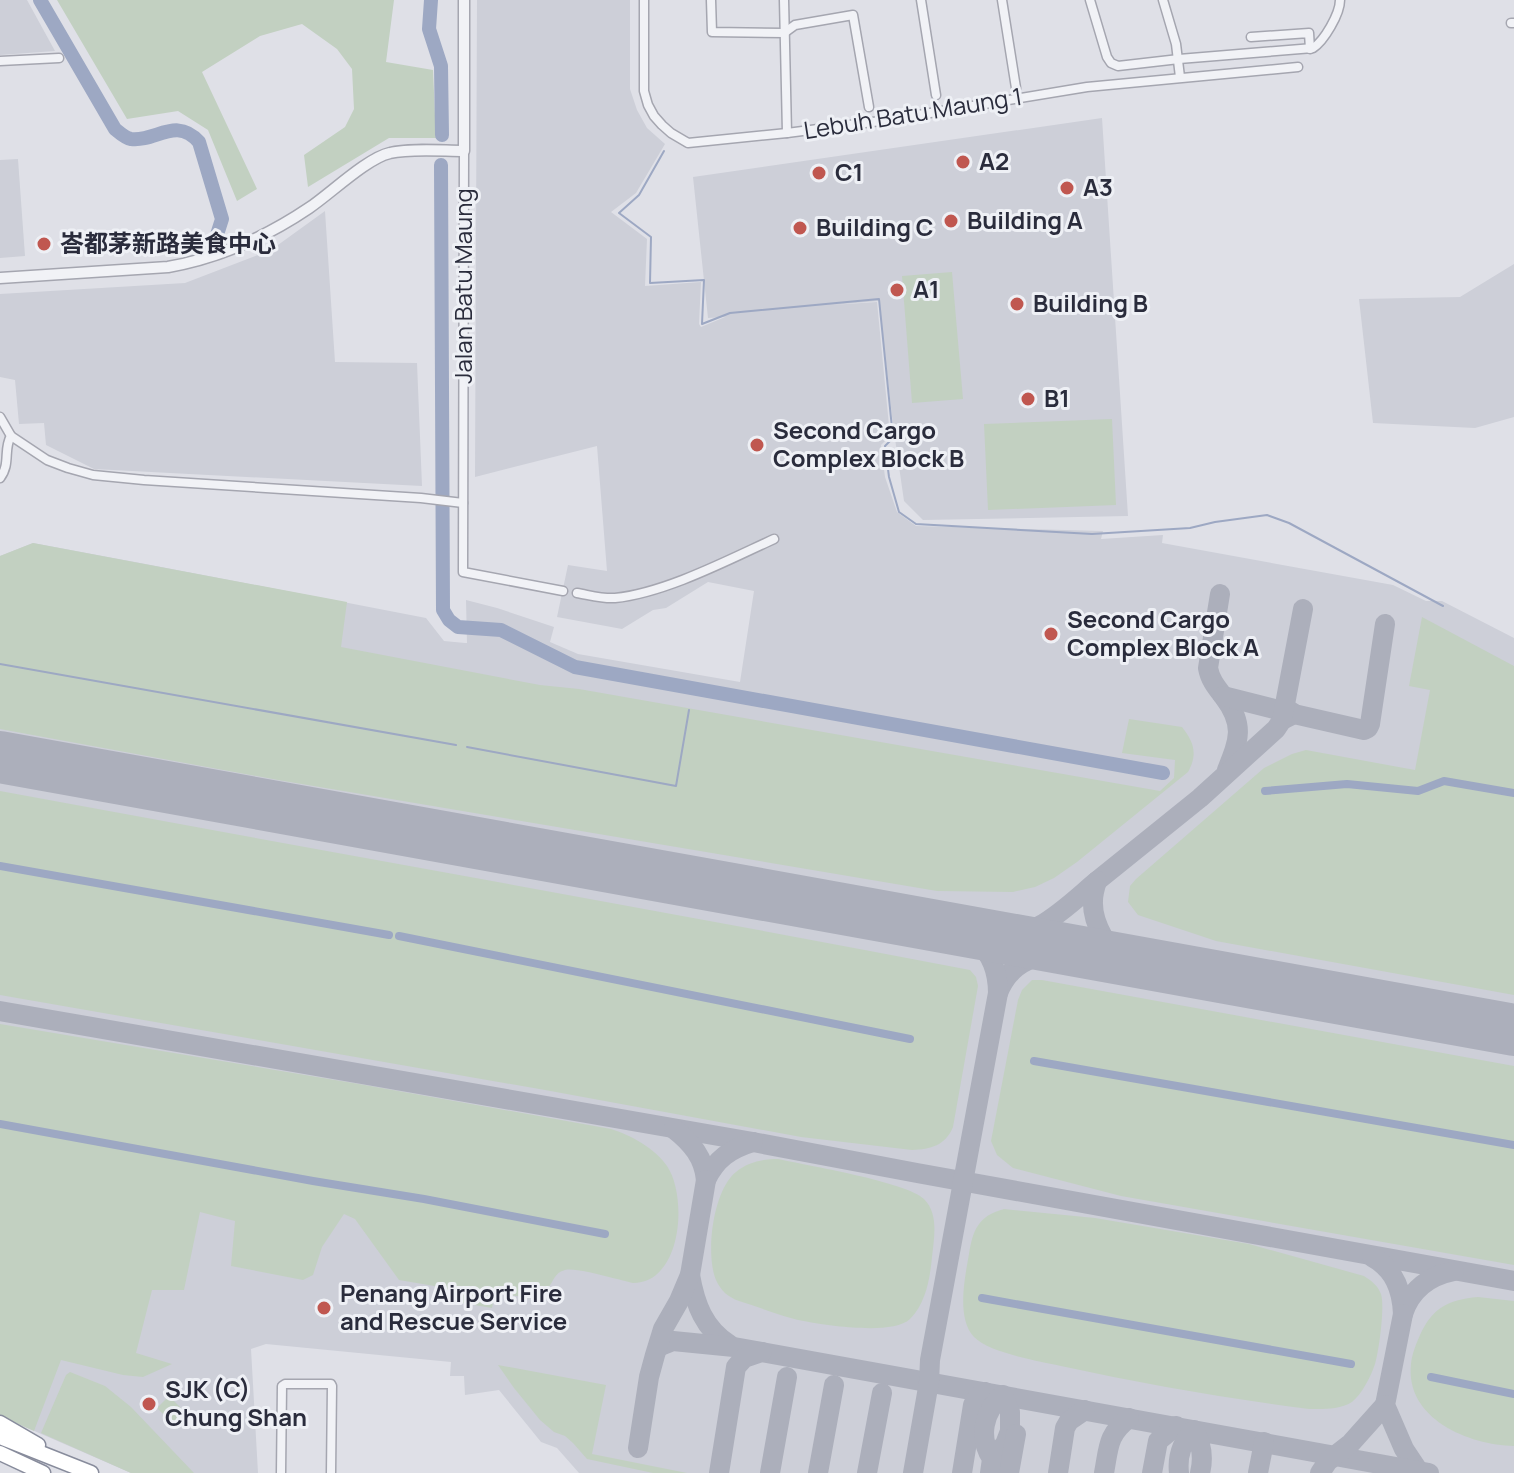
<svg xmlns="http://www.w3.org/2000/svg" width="1514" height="1473" viewBox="0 0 1514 1473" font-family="Manrope,'Noto Sans SC',sans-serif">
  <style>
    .built { fill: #cdcfd8 }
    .green { fill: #c2d0c1 }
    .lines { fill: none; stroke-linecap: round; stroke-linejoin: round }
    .stream { stroke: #9da8c3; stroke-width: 2 }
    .canal { stroke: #9da8c3; stroke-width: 8 }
    .river { stroke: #9da8c3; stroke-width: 14 }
    .taxiway { stroke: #acafbb; stroke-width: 20 }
    .runway { stroke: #acafbb; stroke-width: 52 }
    .minor-casing { stroke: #a5a6b0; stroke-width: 11 }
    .tertiary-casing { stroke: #a5a6b0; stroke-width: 13 }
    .trunk-casing { stroke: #888c9c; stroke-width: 17 }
    .minor { stroke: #f1f2f6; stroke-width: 8 }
    .tertiary { stroke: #f1f2f6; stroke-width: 10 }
    .trunk { stroke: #fff; stroke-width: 14 }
    .poi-dot { fill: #c05750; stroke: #eef0f5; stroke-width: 3 }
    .labels { text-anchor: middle; stroke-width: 6; stroke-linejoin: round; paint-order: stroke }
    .street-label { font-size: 24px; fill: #2a2c3c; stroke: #eef0f5 }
    .poi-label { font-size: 24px; font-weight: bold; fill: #2a2c3c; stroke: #eef0f5; text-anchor: start }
  </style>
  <rect width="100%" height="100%" fill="#dfe0e7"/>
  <g class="built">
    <polygon points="0,0 27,0 55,51 0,55"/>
    <polygon points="477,0 630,0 630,89 637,110 647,128 665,144 636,193 611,212 647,239 645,286 701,282 699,324 701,327 725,317 708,318 693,177 1102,118 1128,516 923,520 904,501 893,425 879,301 831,305 877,302 890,436 881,445 885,477 897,512 916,526 1103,531 1101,539 1163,535 1162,543 1393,585 1426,601 1442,601 1514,638 1514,1473 579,1473 557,1448 541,1442 499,1390 465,1395 464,1376 450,1376 451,1362 266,1344 251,1349 258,1473 131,1473 0,1416 0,556 33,543 156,566 426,618 444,641 465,643 467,643 466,600 497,608 554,627 550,642 578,654 740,682 754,591 708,582 666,608 653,610 622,629 557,617 568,565 607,571 597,446 475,477"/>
    <polygon points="18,159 25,256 0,258 0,160"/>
    <polygon points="325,211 335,362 417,363 422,486 94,469 46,445 44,423 19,424 15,380 0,377 0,294 185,283 271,250"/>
    <polygon points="1514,264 1514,417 1475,428 1373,423 1359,299 1460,297"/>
  </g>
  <g class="green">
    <polygon points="57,0 394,0 386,62 433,70 436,138 389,138 308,187 304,155 345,127 354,109 352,69 337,49 302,24 260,36 202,72 257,189 237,201 208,130 178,111 127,119"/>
    <polygon points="952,272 963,399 912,403 902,276"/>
    <polygon points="1112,419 1116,505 988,510 984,424"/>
    <path d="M 33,543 L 347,602 L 341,647 L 540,685 L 579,689 L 1160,791 L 1174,778 L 1175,760 L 1122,753 L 1129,719 L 1182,727 C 1194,742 1198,754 1188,772 L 1077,862 L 1054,878 L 1035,887 L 1013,892 L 937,891 L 278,780 L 0,729 L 0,556 Z"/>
    <polygon points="1422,617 1514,666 1514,995 1216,941 1138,915 1128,902 1130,886 1136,879 1264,768 1292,754 1306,750 1415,770 1430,690 1409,686"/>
    <path d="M 0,791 C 323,851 647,908 970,970 L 976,977 L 978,986 L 953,1127 C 945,1146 931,1149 912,1150 L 801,1137 L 545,1090 L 0,995 Z"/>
    <polygon points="1032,980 1042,980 1514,1066 1514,1265 1121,1196 1013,1168 997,1155 991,1141 1018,1000 1022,990"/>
    <path d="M 0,1024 L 359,1084 L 611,1129 C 630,1135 655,1148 667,1166 C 688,1197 682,1283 633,1283 C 619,1280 577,1267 565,1270 C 554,1273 554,1281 548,1288 C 538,1304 510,1294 495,1292 L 492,1308 L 445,1300 L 446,1288 L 399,1280 L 355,1219 L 344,1214 L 322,1247 L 313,1275 L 303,1280 L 231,1266 L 235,1221 L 200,1212 L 184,1290 L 152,1290 L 136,1353 L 172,1364 L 143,1377 L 123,1375 L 61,1360 L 34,1431 L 0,1416 Z"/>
    <path d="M 778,1159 C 805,1165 907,1182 924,1199 C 939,1214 934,1238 932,1257 C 930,1278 926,1303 910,1319 C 893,1335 832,1326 809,1322 C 785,1318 762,1308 739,1301 C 728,1297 721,1291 716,1280 C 705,1254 713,1190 736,1172 C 748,1162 763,1159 778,1159 Z"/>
    <path d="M 1004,1209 L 1095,1218 L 1249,1244 L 1364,1276 C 1372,1281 1378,1286 1381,1294 C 1385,1306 1379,1351 1375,1364 C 1371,1376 1362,1394 1352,1402 C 1339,1410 1323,1409 1309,1409 C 1225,1398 1143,1384 1061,1366 C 1038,1361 990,1353 974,1337 C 956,1318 965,1277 969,1254 C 973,1230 978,1216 1004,1209 Z"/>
    <path d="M 1478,1297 L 1514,1301 L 1514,1446 C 1469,1445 1405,1419 1411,1364 C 1412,1354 1416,1344 1420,1335 C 1433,1307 1448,1300 1478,1297 Z"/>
    <polygon points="498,1365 606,1385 592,1454 687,1473 653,1473 587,1459 573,1443 565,1436 554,1432 540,1420 514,1388"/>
    <polygon points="70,1372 105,1386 131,1407 194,1473 131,1473 41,1433 66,1375"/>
    <polygon points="169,1396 188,1415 176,1427 157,1408"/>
  </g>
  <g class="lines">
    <g class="stream">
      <polyline points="664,151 639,195 619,213 651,237 650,283 704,280 702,324 730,313 879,299 893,438 885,446 889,477 899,512 916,524 1092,534 1190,528 1215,522 1267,515 1289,523 1443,606"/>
      <polyline points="0,664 456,745"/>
      <polyline points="467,747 676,786 689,710"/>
    </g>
    <g class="canal">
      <polyline points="1265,791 1347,784 1418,791 1444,781 1514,793"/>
      <polyline points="0,866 389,935"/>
      <polyline points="399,936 910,1039"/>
      <polyline points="1034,1061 1514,1145"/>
      <polyline points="0,1124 313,1181 424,1199 605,1234"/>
      <polyline points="982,1298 1351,1364"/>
      <polyline points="1431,1377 1514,1394"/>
    </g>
    <g class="river">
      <path d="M 40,0 L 115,129 C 120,133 125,138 131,139 C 156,142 176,116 199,142 L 222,219 L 215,241"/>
      <polyline points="431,0 429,29 441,66 442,135"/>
      <polyline points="441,165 443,610 449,620 458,627 501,630 575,667 1163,773"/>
    </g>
    <g class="taxiway">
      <path d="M 1220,594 L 1208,668 C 1210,680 1217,688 1224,697 C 1245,725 1239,740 1227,770"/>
      <polyline points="1223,696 1294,714 1292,712"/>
      <polyline points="1282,720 1294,714 1364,730 1368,728 1370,724 1385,624"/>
      <polyline points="1097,881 1200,798 1276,729 1282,720 1303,609"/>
      <path d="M 990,935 C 1031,945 1068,905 1097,881 C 1095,887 1093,894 1093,901 C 1092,921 1108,955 1128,960"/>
      <path d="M 998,993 C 1013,956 1041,955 1076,951"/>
      <polyline points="0,1011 753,1142 917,1173 1514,1281"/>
      <path d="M 674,1129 C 692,1143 704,1158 706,1180 C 716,1159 730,1149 753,1142"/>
      <path d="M 1372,1257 C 1394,1269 1402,1289 1403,1314 C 1411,1289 1429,1276 1454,1271"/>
      <path d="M 690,1275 C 695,1304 704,1329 730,1345"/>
      <polyline points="1403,1314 1385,1405 1404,1449 1420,1473"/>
      <polyline points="658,1347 673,1341 734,1347 1429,1473"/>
      <polyline points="638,1448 649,1377 655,1355 663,1329 679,1301 690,1275 706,1180"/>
      <polyline points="719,1473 736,1367 744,1358 762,1352"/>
      <polyline points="770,1473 787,1377"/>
      <polyline points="818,1473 834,1385"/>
      <polyline points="867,1473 882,1393"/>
      <path d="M 913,1473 L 929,1382 L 930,1360 L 998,993 C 998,974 992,951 974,941 C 965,935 954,932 944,927"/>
      <polyline points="962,1473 973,1405 977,1398 985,1392"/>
      <path d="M 990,1473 L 992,1459 L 1005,1444 L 1010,1431 L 1010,1412 L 1003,1395 C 983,1412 978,1437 992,1459"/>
      <polyline points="1009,1473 1016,1434"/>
      <polyline points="1058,1473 1065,1428 1069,1421 1085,1410"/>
      <path d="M 1104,1473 C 1109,1447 1107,1435 1129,1418"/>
      <polyline points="1152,1473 1158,1441 1176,1426"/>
      <path d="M 1179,1473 C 1177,1455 1182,1442 1194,1430 C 1202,1444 1204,1457 1200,1473"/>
      <polyline points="1258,1473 1264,1442"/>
      <polyline points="1320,1473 1328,1461 1351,1443 1385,1405"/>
    </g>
    <polyline class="runway" points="0,757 1514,1030"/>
    <defs>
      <g id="minor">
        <polyline points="644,0 644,91 648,105 654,116 662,125 671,133 688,143 787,133 888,120 1087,87 1298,67"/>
        <polyline points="711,0 712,32 784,33"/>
        <polyline points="784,0 787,133"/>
        <polyline points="921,0 936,95"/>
        <polyline points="1002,0 1016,88"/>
        <path d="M 1090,0 L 1107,57 L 1111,63 L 1118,66 L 1179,59 L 1313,48 C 1324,41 1340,14 1340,0"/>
        <polyline points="1163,0 1176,44 1180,77"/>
        <polyline points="1511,23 1514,23"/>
        <polyline points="784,33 795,25 853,15 869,107"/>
        <polyline points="1251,37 1309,33 1310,49"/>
        <polyline points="0,61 59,58"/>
        <polyline points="464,151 463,572 563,591"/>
        <polyline points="0,417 11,436 47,460 68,468 93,475 144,480 421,498 463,503"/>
        <path d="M 0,478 C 11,464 3,449 11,436"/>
        <path d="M 577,593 C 589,595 603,599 615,598 C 665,593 728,560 774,539"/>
        <polyline points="281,1473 282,1386 285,1384 331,1384 332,1386 331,1473"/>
      </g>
      <path id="tertiary" d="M 0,278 L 168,267 C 219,258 266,237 309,208 C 330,194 367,158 390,153 C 410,148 443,151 464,151 L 464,0"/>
      <g id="trunk">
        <polyline points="0,1423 38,1445"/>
        <polyline points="0,1437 91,1473"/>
        <polyline points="0,1453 43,1473"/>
      </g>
    </defs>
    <use href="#minor" class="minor-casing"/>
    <use href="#tertiary" class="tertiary-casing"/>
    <use href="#trunk" class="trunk-casing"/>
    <use href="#minor" class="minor"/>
    <use href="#tertiary" class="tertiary"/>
    <use href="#trunk" class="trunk"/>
  </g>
  <g class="poi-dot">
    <circle cx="963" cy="162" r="8"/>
    <circle cx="819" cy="173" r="8"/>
    <circle cx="1067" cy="188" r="8"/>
    <circle cx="951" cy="221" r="8"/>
    <circle cx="800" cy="228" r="8"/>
    <circle cx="44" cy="244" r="8"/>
    <circle cx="897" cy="290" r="8"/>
    <circle cx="1017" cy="304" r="8"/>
    <circle cx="1028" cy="399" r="8"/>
    <circle cx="757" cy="445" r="8"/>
    <circle cx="1051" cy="634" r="8"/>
    <circle cx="324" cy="1308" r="8"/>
    <circle cx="149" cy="1404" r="8"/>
  </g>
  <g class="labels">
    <g class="street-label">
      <text transform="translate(913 114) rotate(-9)" y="8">Lebuh Batu Maung 1</text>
      <text transform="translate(464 286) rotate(-90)" y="8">Jalan Batu Maung</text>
    </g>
    <g class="poi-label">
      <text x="979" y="170">A2</text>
      <text x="835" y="181">C1</text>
      <text x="1083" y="196">A3</text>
      <text x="967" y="229">Building A</text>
      <text x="816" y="236">Building C</text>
      <text x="60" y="252">峇都茅新路美食中心</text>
      <text x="913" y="298">A1</text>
      <text x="1033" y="312">Building B</text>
      <text x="1044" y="407">B1</text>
      <text x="773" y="439">Second Cargo<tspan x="773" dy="28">Complex Block B</tspan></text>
      <text x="1067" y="628">Second Cargo<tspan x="1067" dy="28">Complex Block A</tspan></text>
      <text x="340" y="1302">Penang Airport Fire<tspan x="340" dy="28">and Rescue Service</tspan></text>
      <text x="165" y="1398">SJK (C)<tspan x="165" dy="28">Chung Shan</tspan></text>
    </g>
  </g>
</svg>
